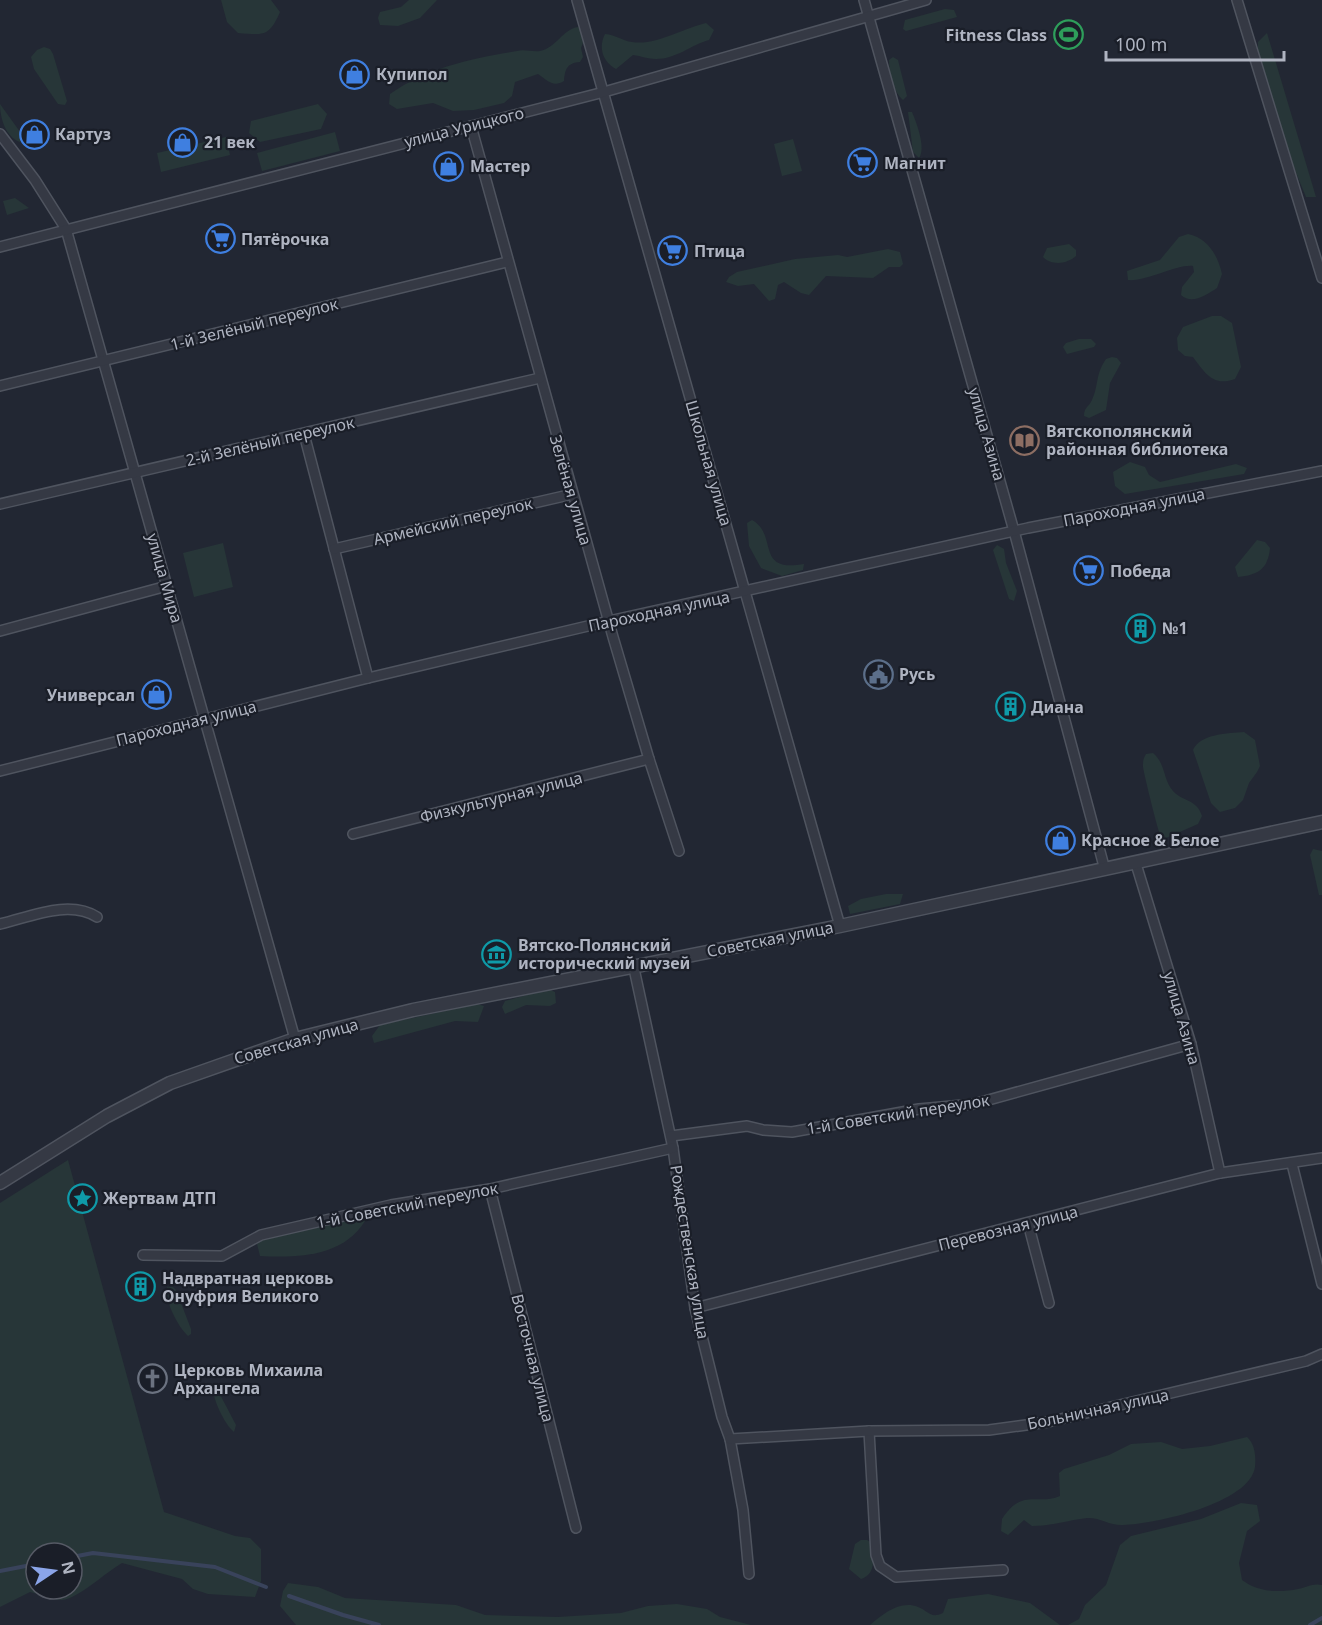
<svg xmlns="http://www.w3.org/2000/svg" width="1322" height="1625" viewBox="0 0 1322 1625" font-family="'Noto Sans',sans-serif">
  <style>
    .green { fill: #273638; fill-rule: evenodd }
    .lines { fill: none; stroke-linecap: round; stroke-linejoin: round }
    .stream { stroke: #39435b; stroke-width: 4 }
    .minor-casing { stroke: #4f545f; stroke-width: 12 }
    .tertiary-casing { stroke: #4f545f; stroke-width: 15 }
    .minor { stroke: #353944; stroke-width: 9 }
    .tertiary { stroke: #353944; stroke-width: 12 }
    .labels { text-anchor: middle; stroke-width: 4.5; stroke-linejoin: round; paint-order: stroke }
    .poi-label { font-size: 16px; font-weight: bold; fill: #afb4c1; stroke: #1a1e28; text-anchor: start }
    .street-label { font-size: 16px; fill: #afb4c1; stroke: #1a1e28 }
  </style>
  <rect width="100%" height="100%" fill="#222733"/>
  <g class="green">
    <path d="M 221,0 L 271,0 L 280,12 C 269,37 264,35 238,33 L 227,22 Z"/>
    <polygon points="409,0 437,0 420,18 398,26 380,25 378,18 380,12 401,7"/>
    <polygon points="945,9 954,10 957,17 906,31 903,29 905,20"/>
    <path d="M 706,23 L 714,30 L 709,40 C 691,45 676,59 656,59 C 648,59 641,56 633,55 L 616,69 C 603,62 598,48 605,34 C 616,35 623,41 632,42 C 655,46 684,28 706,23 Z"/>
    <path d="M 578,27 L 582,30 L 583,43 L 581,48 L 583,57 L 580,62 C 567,63 565,69 564,81 C 553,88 547,80 538,74 L 515,82 L 512,96 L 504,103 L 474,110 L 453,111 L 433,103 L 397,109 L 389,104 L 390,94 C 426,68 473,58 517,51 C 524,49 532,52 540,51 C 556,48 563,29 578,27 Z"/>
    <polygon points="1267,33 1316,197 1306,197 1285,146 1258,58 1258,42"/>
    <polygon points="44,47 50,49 53,54 67,101 65,105 58,104 34,69 31,57 37,50"/>
    <path d="M 893,57 L 898,60 L 907,96 L 903,100 C 893,92 889,72 889,60 Z"/>
    <path d="M 0,104 L 23,136 L 20,142 C 5,137 0,117 0,104 Z"/>
    <polygon points="318,104 327,114 321,129 260,142 249,133 251,121"/>
    <path d="M 908,112 L 912,112 C 917,124 926,148 919,158 L 913,152 Z"/>
    <polygon points="335,132 340,151 262,171 257,153"/>
    <polygon points="226,137 230,155 161,172 157,153"/>
    <polygon points="793,139 802,171 782,176 774,144"/>
    <polygon points="15,198 29,208 7,215 3,201"/>
    <path d="M 1188,234 C 1208,238 1218,256 1222,274 L 1217,288 C 1206,295 1192,305 1181,295 L 1182,287 L 1194,272 L 1193,266 C 1177,264 1146,282 1128,280 L 1127,271 L 1160,260 L 1179,237 Z"/>
    <path d="M 1069,244 L 1076,250 L 1076,256 C 1067,264 1052,266 1043,257 L 1047,248 Z"/>
    <polygon points="888,249 900,252 903,264 900,267 889,267 873,278 826,276 809,295 801,293 784,282 778,285 775,299 769,301 754,284 738,286 726,282 729,277 737,272 795,259 838,255 847,257"/>
    <path d="M 1212,316 L 1221,316 L 1232,323 L 1241,367 L 1235,379 C 1213,387 1205,373 1193,357 L 1185,356 L 1178,350 L 1177,338 L 1183,327 Z"/>
    <polygon points="1079,339 1091,339 1096,344 1094,347 1067,354 1063,347 1066,343"/>
    <path d="M 1112,357 L 1117,358 L 1121,363 L 1110,383 L 1106,410 L 1089,418 L 1084,416 C 1084,407 1089,407 1092,400 C 1099,385 1095,375 1106,359 Z"/>
    <polygon points="1130,462 1145,467 1149,475 1160,482 1236,464 1247,468 1244,474 1125,494 1115,486 1113,472"/>
    <path d="M 752,520 C 779,535 754,573 804,564 L 803,570 L 782,576 L 761,568 L 749,546 L 747,523 Z"/>
    <path d="M 1257,540 L 1265,542 L 1270,548 C 1268,569 1258,575 1238,577 L 1235,567 Z"/>
    <polygon points="223,543 233,587 194,597 183,553"/>
    <polygon points="997,545 1004,549 1006,563 1017,591 1014,601 1009,599 993,550"/>
    <path d="M 1244,732 L 1255,740 L 1260,766 L 1257,772 L 1249,783 L 1243,800 L 1235,808 L 1220,812 L 1211,803 L 1193,750 C 1200,734 1228,733 1244,732 Z"/>
    <path d="M 1153,753 C 1166,764 1163,780 1173,791 C 1183,802 1197,799 1202,816 L 1198,824 L 1166,838 L 1161,837 C 1158,832 1144,774 1143,767 C 1143,761 1143,759 1146,754 Z"/>
    <polygon points="1313,849 1322,851 1322,895 1319,895 1310,855"/>
    <polygon points="886,894 903,894 900,904 850,914 848,906 861,899"/>
    <polygon points="548,989 555,992 556,1003 550,1006 526,1005 505,1014 502,1007 505,1001"/>
    <polygon points="477,1004 484,1006 478,1022 455,1021 374,1043 372,1036 380,1025"/>
    <path d="M 68,1160 L 164,1512 L 235,1536 L 250,1538 L 261,1549 L 261,1581 L 255,1597 L 208,1594 L 193,1589 L 182,1579 L 122,1563 C 106,1572 78,1599 62,1600 C 52,1600 40,1594 30,1592 L 0,1607 L 0,1203 ZM 36,1553 L 72,1553 L 72,1589 L 36,1589 Z"/>
    <path d="M 363,1216 L 365,1221 C 343,1257 297,1258 260,1256 L 257,1244 L 264,1238 Z"/>
    <path d="M 167,1287 L 173,1287 L 176,1290 L 191,1329 L 191,1334 L 188,1336 C 178,1327 164,1300 167,1287 Z"/>
    <path d="M 215,1385 L 236,1425 L 234,1432 C 224,1424 213,1399 212,1386 Z"/>
    <path d="M 1247,1437 C 1255,1444 1256,1456 1255,1467 C 1250,1503 1156,1524 1123,1525 C 1111,1526 1099,1517 1087,1518 C 1069,1520 1052,1526 1032,1526 L 1024,1520 L 1008,1535 L 1001,1531 L 1002,1519 C 1023,1487 1037,1506 1060,1496 L 1059,1473 L 1064,1469 L 1109,1455 L 1131,1444 L 1161,1442 L 1182,1449 L 1210,1446 Z"/>
    <path d="M 1241,1503 L 1257,1505 L 1260,1521 L 1247,1531 L 1239,1563 L 1242,1580 C 1258,1592 1278,1593 1298,1589 C 1307,1587 1313,1583 1322,1585 L 1322,1625 L 1068,1625 L 1079,1619 L 1085,1605 L 1106,1585 L 1120,1545 L 1131,1536 L 1201,1519 Z"/>
    <path d="M 861,1540 L 867,1540 L 872,1543 C 873,1557 877,1574 861,1579 L 849,1569 L 855,1544 Z"/>
    <polygon points="288,1583 318,1587 345,1598 456,1605 485,1615 558,1617 621,1613 648,1606 677,1604 707,1609 720,1617 751,1625 296,1625 280,1606 283,1591"/>
    <path d="M 988,1594 L 1030,1603 L 1060,1625 L 870,1625 C 883,1614 900,1600 918,1607 C 929,1611 930,1619 943,1613 L 948,1599 Z"/>
  </g>
  <g class="lines">
    <g class="stream">
      <polyline points="72,1557 93,1553 215,1567 266,1587"/>
      <polyline points="0,1571 36,1564"/>
      <polyline points="289,1596 343,1615 379,1625"/>
      <polyline points="1310,1625 1322,1618"/>
    </g>
    <defs>
      <g id="minor">
        <polyline points="577,0 840,926"/>
        <polyline points="864,0 1014,531 1105,870"/>
        <polyline points="1237,0 1322,278"/>
        <polyline points="471,126 613,637 649,759 679,851"/>
        <polyline points="0,134 35,180 66,229 295,1039"/>
        <polyline points="0,247 604,92 926,0"/>
        <polyline points="0,386 507,262"/>
        <polyline points="304,434 368,678"/>
        <polyline points="0,504 540,378"/>
        <polyline points="334,549 573,494"/>
        <polyline points="0,631 167,586"/>
        <polyline points="0,771 368,678 609,621 1028,528 1322,471"/>
        <polyline points="353,834 649,759"/>
        <polyline points="1136,864 1191,1044 1220,1173"/>
        <path d="M 0,924 C 30,917 69,899 97,917"/>
        <polyline points="633,964 673,1148 695,1308 722,1417 730,1439 743,1510 749,1574"/>
        <polyline points="671,1136 747,1126 763,1130 792,1132 919,1109 974,1104 1191,1044"/>
        <polyline points="1292,1164 1322,1284"/>
        <polyline points="490,1189 576,1528"/>
        <polyline points="1028,1223 1049,1303"/>
        <polyline points="143,1255 222,1256 261,1235 391,1205 490,1189 673,1148"/>
        <polyline points="695,1308 1220,1173 1322,1158"/>
        <polyline points="869,1431 876,1555 880,1566 896,1577 1003,1570"/>
        <polyline points="730,1439 869,1431 989,1430 1048,1422 1306,1361 1322,1354"/>
      </g>
      <polyline id="tertiary" points="0,1183 107,1116 170,1083 295,1039 413,1010 840,926 1322,822"/>
    </defs>
    <use href="#minor" class="minor-casing"/>
    <use href="#tertiary" class="tertiary-casing"/>
    <use href="#minor" class="minor"/>
    <use href="#tertiary" class="tertiary"/>
  </g>
  <defs>
    <symbol id="stadium-ring" viewBox="-11 -11 22 22"><circle r="9.5" fill="#1a1e28" stroke="#2e9e5b" stroke-width="1.5"/><path d="M0-5a6.5 5 0 1 0 0 10a6.5 5 0 1 0 0-10ZM-3.5-1.8h7v3.6h-7Z" fill="#2e9e5b"/></symbol>
    <symbol id="shop-ring" viewBox="-11 -11 22 22"><circle r="9.5" fill="#1a1e28" stroke="#3f7fe0" stroke-width="1.5"/><path d="M-5-2.5h2.3a2.7 3.5 0 0 1 5.4 0H5L5.5 6h-11ZM-1.5-2.5h3a1.5 2.3 0 0 0-3 0Z" fill="#3f7fe0"/></symbol>
    <symbol id="supermarket-ring" viewBox="-11 -11 22 22"><circle r="9.5" fill="#1a1e28" stroke="#3f7fe0" stroke-width="1.5"/><path d="M-6-5.5h2.5l.6 2H6L4.5 2H-2.5L-4.4-4H-6ZM-1.5 3.2a1.3 1.3 0 1 0 .1 0ZM3 3.2a1.3 1.3 0 1 0 .1 0Z" fill="#3f7fe0"/></symbol>
    <symbol id="library-ring" viewBox="-11 -11 22 22"><circle r="9.5" fill="#1a1e28" stroke="#8d6e63" stroke-width="1.5"/><path d="M-6-4Q-3-5.5-.7-3.5V5Q-3 3-6 4ZM6-4Q3-5.5 .7-3.5V5Q3 3 6 4Z" fill="#8d6e63"/></symbol>
    <symbol id="building-ring" viewBox="-11 -11 22 22"><circle r="9.5" fill="#1a1e28" stroke="#0f9aa8" stroke-width="1.5"/><path d="M-4-6H4V6H1V3H-1V6H-4ZM-2.5-4.3h1.7v1.8h-1.7ZM.8-4.3h1.7v1.8H.8ZM-2.5-1h1.7V.8h-1.7ZM.8-1h1.7V.8H.8Z" fill="#0f9aa8"/></symbol>
    <symbol id="civic-ring" viewBox="-11 -11 22 22"><circle r="9.5" fill="#1a1e28" stroke="#5c6f8a" stroke-width="1.5"/><path d="M-.6-6.5H3V-4.5H.6V-3L4-1V1h2V6H-6V1h2V-1L-.6-3ZM-1.2 2.5V6h2.4V2.5Z" fill="#5c6f8a"/></symbol>
    <symbol id="museum-ring" viewBox="-11 -11 22 22"><circle r="9.5" fill="#1a1e28" stroke="#0f9aa8" stroke-width="1.5"/><path d="M0-6L6-3V-2H-6V-3ZM-5-1h2V3h-2ZM-1-1h2V3h-2ZM3-1h2V3H3ZM-6 4H6V6H-6Z" fill="#0f9aa8"/></symbol>
    <symbol id="sight-ring" viewBox="-11 -11 22 22"><circle r="9.5" fill="#1a1e28" stroke="#0f9aa8" stroke-width="1.5"/><path d="M0-6L1.8-2.2L6-1.7L2.9 1.2L3.7 5.4L0 3.3L-3.7 5.4L-2.9 1.2L-6-1.7L-1.8-2.2Z" fill="#0f9aa8"/></symbol>
    <symbol id="church-ring" viewBox="-11 -11 22 22"><circle r="9.5" fill="#1a1e28" stroke="#6b7280" stroke-width="1.5"/><path d="M-1.2-6h2.4v3.5h3.3v2.4h-3.3V6h-2.4V-.1h-3.3v-2.4h3.3Z" fill="#6b7280"/></symbol>
  </defs>
  <g fill-rule="evenodd">
    <use href="#stadium-ring" x="1052" y="18" width="33" height="33"/>
    <use href="#shop-ring" x="338" y="58" width="33" height="33"/>
    <use href="#shop-ring" x="18" y="118" width="33" height="33"/>
    <use href="#shop-ring" x="166" y="126" width="33" height="33"/>
    <use href="#supermarket-ring" x="846" y="146" width="33" height="33"/>
    <use href="#shop-ring" x="432" y="150" width="33" height="33"/>
    <use href="#supermarket-ring" x="204" y="222" width="33" height="33"/>
    <use href="#supermarket-ring" x="656" y="234" width="33" height="33"/>
    <use href="#library-ring" x="1008" y="424" width="33" height="33"/>
    <use href="#supermarket-ring" x="1072" y="554" width="33" height="33"/>
    <use href="#building-ring" x="1124" y="612" width="33" height="33"/>
    <use href="#civic-ring" x="862" y="658" width="33" height="33"/>
    <use href="#shop-ring" x="140" y="678" width="33" height="33"/>
    <use href="#building-ring" x="994" y="690" width="33" height="33"/>
    <use href="#shop-ring" x="1044" y="824" width="33" height="33"/>
    <use href="#museum-ring" x="480" y="938" width="33" height="33"/>
    <use href="#sight-ring" x="66" y="1182" width="33" height="33"/>
    <use href="#building-ring" x="124" y="1270" width="33" height="33"/>
    <use href="#church-ring" x="136" y="1362" width="33" height="33"/>
  </g>
  <g class="labels">
    <g class="poi-label">
      <text x="1047" y="41" text-anchor="end">Fitness Class</text>
      <text x="376" y="80">Купипол</text>
      <text x="55" y="140">Картуз</text>
      <text x="204" y="148">21 век</text>
      <text x="884" y="169">Магнит</text>
      <text x="470" y="172">Мастер</text>
      <text x="241" y="245">Пятёрочка</text>
      <text x="694" y="257">Птица</text>
      <text x="1046" y="437">Вятскополянский<tspan x="1046" dy="18">районная библиотека</tspan></text>
      <text x="1110" y="577">Победа</text>
      <text x="1162" y="634">№1</text>
      <text x="899" y="680">Русь</text>
      <text x="135" y="701" text-anchor="end">Универсал</text>
      <text x="1031" y="713">Диана</text>
      <text x="1081" y="846">Красное &amp; Белое</text>
      <text x="518" y="951">Вятско-Полянский<tspan x="518" dy="18">исторический музей</tspan></text>
      <text x="103" y="1204">Жертвам ДТП</text>
      <text x="162" y="1284">Надвратная церковь<tspan x="162" dy="18">Онуфрия Великого</tspan></text>
      <text x="174" y="1376">Церковь Михаила<tspan x="174" dy="18">Архангела</tspan></text>
    </g>
    <g class="street-label">
      <text transform="translate(464 127) rotate(-14)" y="6">улица Урицкого</text>
      <text transform="translate(254 324) rotate(-14)" y="6">1-й Зелёный переулок</text>
      <text transform="translate(987 434) rotate(74)" y="6">улица Азина</text>
      <text transform="translate(270 441) rotate(-13)" y="6">2-й Зелёный переулок</text>
      <text transform="translate(709 463) rotate(74)" y="6">Школьная улица</text>
      <text transform="translate(571 490) rotate(74)" y="6">Зелёная улица</text>
      <text transform="translate(1134 507) rotate(-11)" y="6">Пароходная улица</text>
      <text transform="translate(453 521) rotate(-13)" y="6">Армейский переулок</text>
      <text transform="translate(165 578) rotate(74)" y="6">улица Мира</text>
      <text transform="translate(659 611) rotate(-12)" y="6">Пароходная улица</text>
      <text transform="translate(186 723) rotate(-14)" y="6">Пароходная улица</text>
      <text transform="translate(501 797) rotate(-14)" y="6">Физкультурная улица</text>
      <text transform="translate(770 939) rotate(-11)" y="6">Советская улица</text>
      <text transform="translate(1182 1018) rotate(74)" y="6">улица Азина</text>
      <text transform="translate(296 1041) rotate(-16)" y="6">Советская улица</text>
      <text transform="translate(898 1114) rotate(-9)" y="6">1-й Советский переулок</text>
      <text transform="translate(407 1205) rotate(-11)" y="6">1-й Советский переулок</text>
      <text transform="translate(1008 1228) rotate(-14)" y="6">Перевозная улица</text>
      <text transform="translate(690 1252) rotate(81)" y="6">Рождественская улица</text>
      <text transform="translate(533 1358) rotate(76)" y="6">Восточная улица</text>
      <text transform="translate(1098 1409) rotate(-12)" y="6">Больничная улица</text>
    </g>
  </g>
  <g transform="translate(54 1571) rotate(77)"><circle r="28" fill="#1a1e28" stroke="#565a65" stroke-width="1.5"/>
  <path d="M0-4.5L10 22L0 15L-10 22Z" fill="#8ba5e9"/>
  <text y="-9" font-size="16" font-weight="bold" text-anchor="middle" fill="#afb4c1">N</text>
  </g>
  <path d="M1106 51v9h178v-9" fill="none" stroke="#afb4c1" stroke-width="3"/>
  <text x="1115" y="51" font-size="18" fill="#afb4c1" stroke="#1a1e28" stroke-width="4.5" paint-order="stroke">100 m</text>
</svg>
